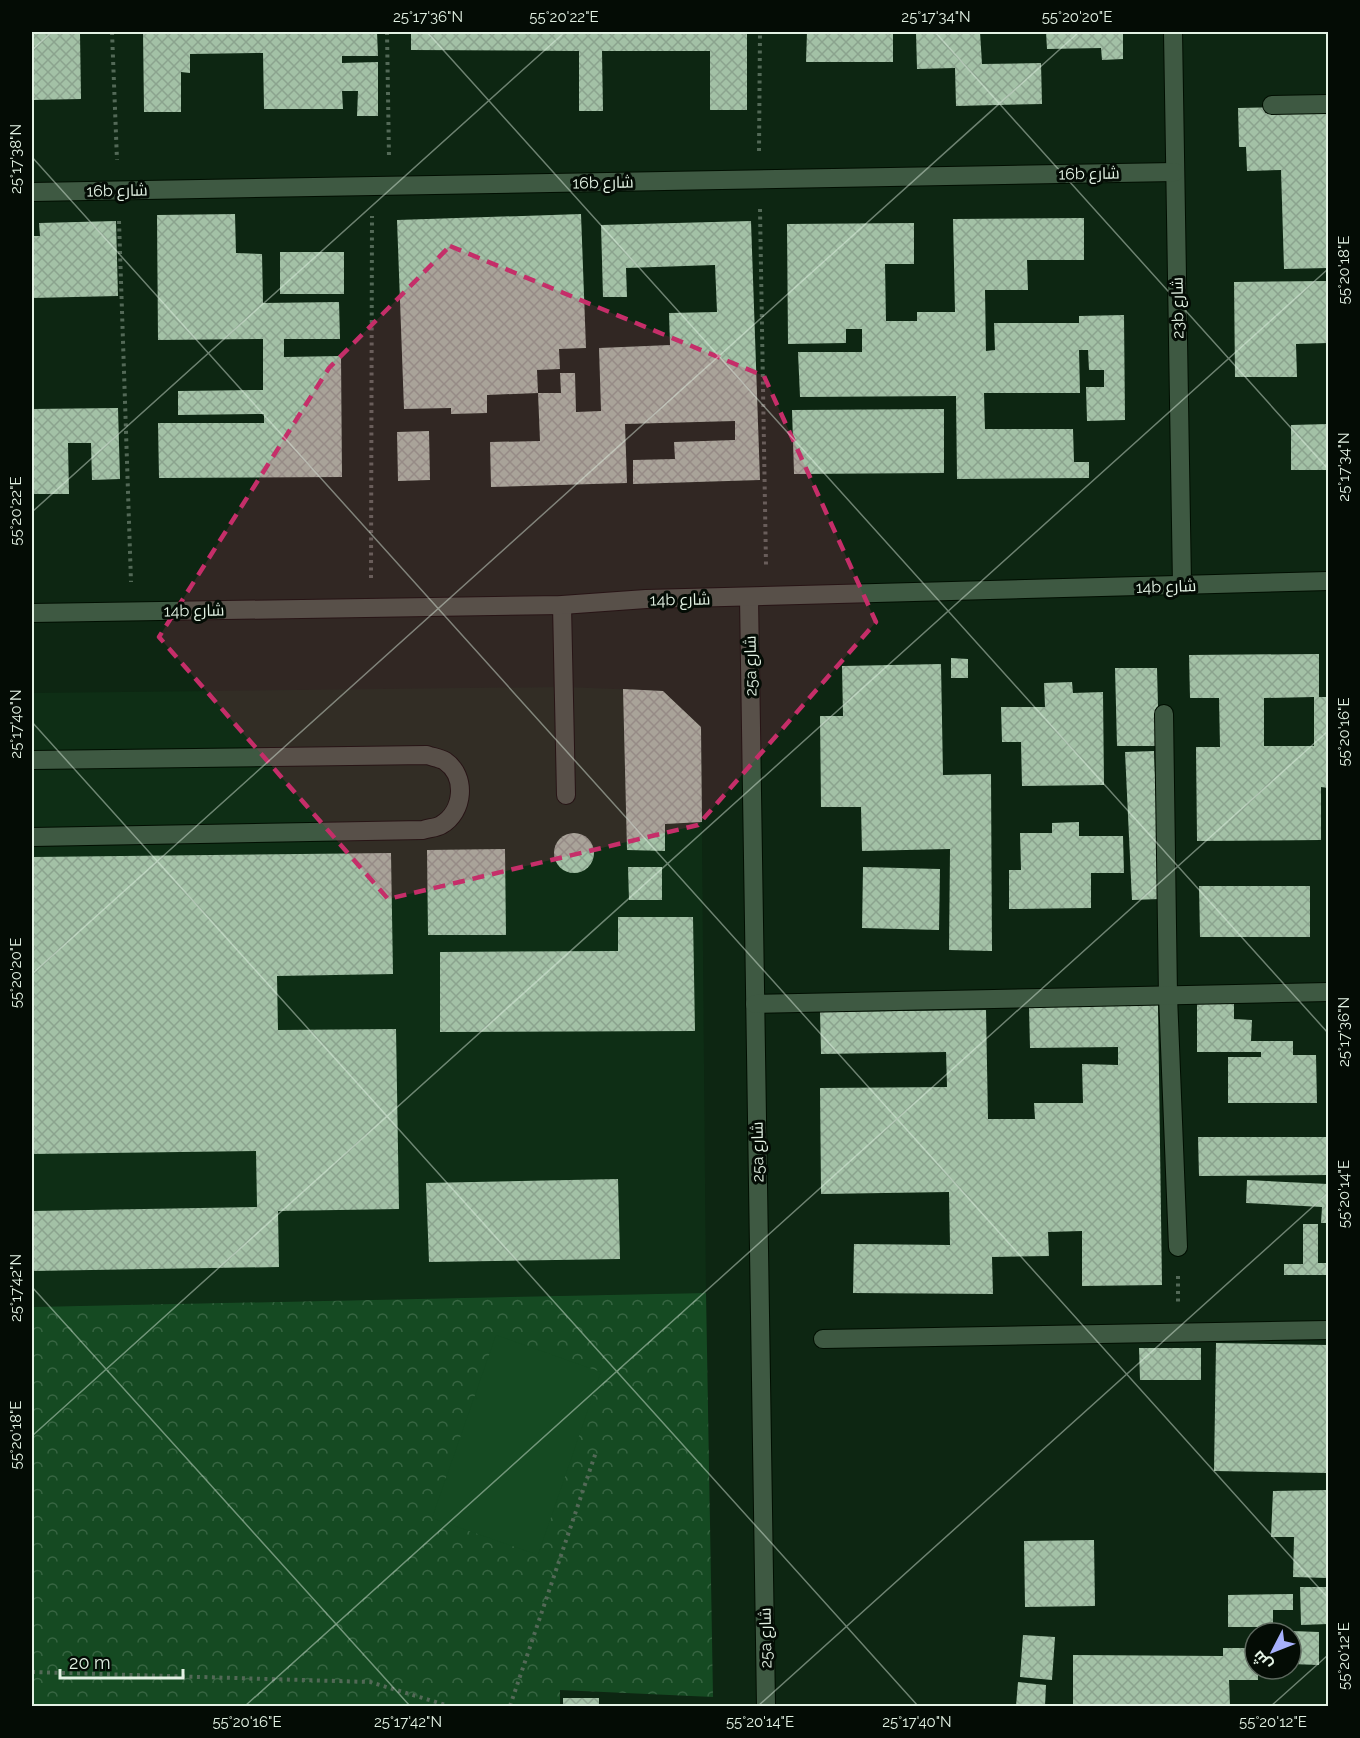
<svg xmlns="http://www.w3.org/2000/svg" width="1360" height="1738" viewBox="0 0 1360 1738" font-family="Raleway,Cairo,sans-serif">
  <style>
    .built { fill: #0e2e15 }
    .park { fill: url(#park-crowns) }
    .pitch { fill: #154a22 }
    .building { fill: url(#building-cross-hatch); fill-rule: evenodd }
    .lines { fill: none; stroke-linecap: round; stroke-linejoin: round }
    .minor-casing { stroke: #000e01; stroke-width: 20 }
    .path { stroke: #536957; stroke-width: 4; stroke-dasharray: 3 4.5; stroke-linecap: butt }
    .minor { stroke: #3e5942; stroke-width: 18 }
    .marked { fill: #c52e69; fill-opacity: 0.2; stroke: #c52e69; stroke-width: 4.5; stroke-dasharray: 12 8; stroke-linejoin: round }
    .ticks { fill: none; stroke: #e3f2e4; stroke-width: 1.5; stroke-opacity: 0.45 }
    .labels { text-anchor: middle; stroke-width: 6; stroke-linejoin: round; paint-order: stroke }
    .street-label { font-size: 16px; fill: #e3f2e4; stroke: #040c05 }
    .neatline { fill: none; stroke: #e3f2e4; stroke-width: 2 }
    .ticks-label { font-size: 15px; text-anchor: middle; fill: #e3f2e4 }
  </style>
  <defs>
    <pattern id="park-crowns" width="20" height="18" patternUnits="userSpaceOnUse" patternTransform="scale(1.5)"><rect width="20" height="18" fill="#154a22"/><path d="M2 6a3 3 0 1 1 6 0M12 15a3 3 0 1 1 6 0" fill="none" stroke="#376542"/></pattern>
    <pattern id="building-cross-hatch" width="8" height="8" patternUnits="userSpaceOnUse" patternTransform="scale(1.5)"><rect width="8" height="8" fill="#a3c1a6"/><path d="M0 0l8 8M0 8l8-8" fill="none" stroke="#8ba38e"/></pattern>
  </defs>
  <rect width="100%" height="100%" fill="#0d2612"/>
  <polygon class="built" points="565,687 663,691 701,727 706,1293 32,1307 32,693"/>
  <polygon class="park" points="706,1293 713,1697 560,1690 560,1706 32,1706 32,1307"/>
  <polygon class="pitch" points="496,1335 601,1372 538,1555 432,1518"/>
  <g class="building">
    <polygon points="143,32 377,32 378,56 342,56 342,63 378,62 378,116 357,116 358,91 342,91 343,109 264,109 263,53 190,54 190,73 181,72 181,112 144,112"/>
    <polygon points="411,32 747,32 747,110 710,110 710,51 602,51 603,111 579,111 579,51 411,50"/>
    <polygon points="807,32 893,32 893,62 806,62"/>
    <polygon points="954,32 980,32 982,64 1041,63 1042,104 956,106 955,68 917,69 916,33"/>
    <polygon points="1046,32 1123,32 1123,59 1102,60 1101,48 1047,49"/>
    <polygon points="32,34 80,34 81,99 32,100"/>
    <polygon points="1328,106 1328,268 1284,269 1281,170 1247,171 1246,147 1239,147 1238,108"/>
    <polygon points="235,214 236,253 262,254 263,303 339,302 340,339 284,339 284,357 341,356 342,477 159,478 158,423 264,423 264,414 178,415 178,391 263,390 263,339 158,340 157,215"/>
    <polygon points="581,214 586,348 559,349 560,369 537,370 538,393 561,393 560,373 575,373 576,412 601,411 599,348 670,345 669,313 717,312 715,265 626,268 627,297 603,297 601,225 751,221 760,480 633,484 633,460 675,459 674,442 735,440 735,421 625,424 627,483 491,487 490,442 540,441 538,393 487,395 487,413 451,414 451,408 404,409 397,220"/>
    <polygon points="1084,218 1084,260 1027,260 1028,290 985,290 986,351 995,350 994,323 1079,323 1079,316 1124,315 1125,420 1087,421 1086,387 1104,387 1104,370 1089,370 1088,350 1079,350 1080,393 984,393 985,429 1073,429 1074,462 1089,462 1089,478 957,479 956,396 800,397 798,352 862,352 862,329 846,329 846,343 788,344 787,224 914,223 914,264 885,264 886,321 917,321 917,312 955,312 953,219"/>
    <polygon points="116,221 118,296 32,298 32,236 40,236 39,223"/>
    <rect x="280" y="252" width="64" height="42"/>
    <polygon points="1328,281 1328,343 1296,344 1297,377 1235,377 1234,282"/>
    <polygon points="118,408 120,479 92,480 91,443 68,443 69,494 32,494 32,409"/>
    <polygon points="944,409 944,473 794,474 792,410"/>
    <polygon points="1328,424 1328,470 1291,470 1291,425"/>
    <polygon points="429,431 430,480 398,481 397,432"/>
    <path d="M 1319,654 L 1319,697 L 1328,697 L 1328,788 L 1321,787 L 1321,840 L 1197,841 L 1196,747 L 1220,747 L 1219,698 L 1190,698 L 1189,655 ZM 1314,697 L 1314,746 L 1264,746 L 1264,698 Z"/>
    <polygon points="951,658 968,659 968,678 951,678"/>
    <polygon points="941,664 943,775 991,774 992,951 949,950 950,849 862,851 861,807 821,807 820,716 843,716 842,666"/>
    <polygon points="1115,668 1157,668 1159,746 1117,746"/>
    <polygon points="1072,682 1073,693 1103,692 1104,785 1022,786 1021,742 1002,742 1001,707 1045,707 1044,683"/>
    <polygon points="623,689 663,691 701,727 702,822 665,824 665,851 627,850"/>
    <polygon points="1154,751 1160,899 1132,900 1125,752"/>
    <polygon points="1079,822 1079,836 1123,836 1124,873 1091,873 1091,908 1009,909 1009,870 1021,870 1020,833 1052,833 1052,823"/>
    <circle cx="574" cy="853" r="20"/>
    <polygon points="505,849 506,935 428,935 427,850"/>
    <polygon points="391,853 393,974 277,976 278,1030 396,1029 399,1209 278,1211 279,1267 32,1271 32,1211 257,1207 256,1151 32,1154 32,857"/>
    <polygon points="628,867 662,867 662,900 629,900"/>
    <polygon points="863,867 940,869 939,930 862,928"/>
    <polygon points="1199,886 1310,886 1310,937 1200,937"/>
    <polygon points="618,917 693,917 695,1031 440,1032 440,952 618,951"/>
    <polygon points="1197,995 1234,996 1234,1019 1252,1020 1251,1041 1293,1041 1293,1055 1316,1055 1317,1103 1228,1103 1228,1057 1261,1057 1261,1052 1197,1052"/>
    <polygon points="1158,1005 1162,1285 1082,1286 1082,1231 1048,1232 1049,1256 992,1257 993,1294 853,1293 854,1244 950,1245 949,1192 821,1194 820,1088 947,1087 946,1052 821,1054 820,1012 986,1010 988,1119 1035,1119 1034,1103 1083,1103 1082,1064 1118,1065 1118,1047 1030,1048 1029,1007"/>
    <polygon points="1198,1137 1328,1137 1328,1175 1199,1176"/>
    <polygon points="618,1179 620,1259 429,1262 426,1183"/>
    <polygon points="1247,1180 1328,1184 1328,1223 1321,1223 1322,1207 1246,1203"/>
    <polygon points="1303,1224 1318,1224 1318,1263 1328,1263 1328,1275 1284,1275 1284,1264 1303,1264"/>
    <polygon points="1216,1343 1328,1345 1328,1473 1214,1471"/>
    <polygon points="1139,1348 1201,1348 1201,1380 1140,1380"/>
    <polygon points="1328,1490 1328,1578 1293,1577 1294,1537 1271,1537 1273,1491"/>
    <polygon points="1094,1540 1095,1606 1025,1607 1024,1541"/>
    <polygon points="1300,1587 1328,1587 1328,1624 1301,1625"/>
    <polygon points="1293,1594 1293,1610 1273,1610 1273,1627 1228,1627 1228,1595"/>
    <polygon points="1292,1631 1319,1632 1319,1665 1291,1664"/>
    <polygon points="1023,1635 1055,1637 1052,1680 1020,1677"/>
    <polygon points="1223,1648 1255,1648 1255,1669 1258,1669 1258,1680 1229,1680 1230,1706 1073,1706 1073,1655 1223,1656"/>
    <polygon points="1018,1682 1046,1685 1045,1706 1016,1706"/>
    <rect x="563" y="1698" width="36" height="8"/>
  </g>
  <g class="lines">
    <defs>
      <g id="minor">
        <polyline points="1173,32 1182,585"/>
        <polyline points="1272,105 1328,104"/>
        <polyline points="32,192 1175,172"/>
        <polyline points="749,597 766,1706"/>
        <polyline points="562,605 566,795"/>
        <polyline points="32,613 562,605 646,599 1328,581"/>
        <polyline points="1164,714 1168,996 1178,1247"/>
        <path d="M 32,760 L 427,755 C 432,757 440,758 445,761 C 467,776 464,812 441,825 C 436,828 428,828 423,830 L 32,837"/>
        <polyline points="755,1004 1328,992"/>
        <polyline points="823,1339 1328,1330"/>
      </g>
    </defs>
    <use href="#minor" class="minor-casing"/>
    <g class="path">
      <polyline points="112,32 117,160"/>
      <polyline points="387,32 389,157"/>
      <polyline points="759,151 760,32"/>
      <polyline points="760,209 766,565"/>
      <polyline points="119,221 131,582"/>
      <polyline points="371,578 372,216"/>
      <polyline points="1178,1276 1178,1304"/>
      <polyline points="32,1672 370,1682 449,1706"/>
      <polyline points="510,1706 596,1452"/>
    </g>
    <use href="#minor" class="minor"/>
  </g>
  <path class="marked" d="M 450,246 L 764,376 L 876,622 L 698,825 L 388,899 L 159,637 L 329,368 Z"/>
  <path class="ticks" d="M 427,32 L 1328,1033M 935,32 L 1328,469M 32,50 L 52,32M 32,157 L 1328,1598M 32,512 L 565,32M 32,722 L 918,1706M 32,974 L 1079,32M 32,1287 L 410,1706M 32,1436 L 1328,269M 245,1706 L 1328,731M 758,1706 L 1328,1193M 1271,1706 L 1328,1655"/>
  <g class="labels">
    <g class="street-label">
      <text transform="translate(1089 173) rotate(-1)" y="6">16b شارع</text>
      <text transform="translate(603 182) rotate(-1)" y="6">16b شارع</text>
      <text transform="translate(117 190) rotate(-1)" y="6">16b شارع</text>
      <text transform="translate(1177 308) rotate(-91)" y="6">23b شارع</text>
      <text transform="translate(1166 586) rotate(-2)" y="6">14b شارع</text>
      <text transform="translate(680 599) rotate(-1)" y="6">14b شارع</text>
      <text transform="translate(194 610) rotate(-1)" y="6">14b شارع</text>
      <text transform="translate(750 666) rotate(-91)" y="6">25a شارع</text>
      <text transform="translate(757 1152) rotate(-91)" y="6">25a شارع</text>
      <text transform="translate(765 1638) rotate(-91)" y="6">25a شارع</text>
    </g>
  </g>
  <rect width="1360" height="1738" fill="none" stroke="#040c05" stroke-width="66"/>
  <g transform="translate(1273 1651) rotate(228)"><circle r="28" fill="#040c05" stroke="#5d685e" stroke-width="1.5"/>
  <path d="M0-4.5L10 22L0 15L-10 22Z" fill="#a7b1fc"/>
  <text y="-9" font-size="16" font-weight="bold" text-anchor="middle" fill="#e3f2e4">ش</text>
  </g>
  <path d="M60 1669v9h123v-9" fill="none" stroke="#e3f2e4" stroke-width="3"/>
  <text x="69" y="1669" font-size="18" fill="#e3f2e4" stroke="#040c05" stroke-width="4.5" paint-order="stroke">20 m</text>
  <rect x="33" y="33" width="1294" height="1672" class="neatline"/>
  <g class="ticks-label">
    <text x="428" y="22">25°17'36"N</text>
    <text x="564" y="22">55°20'22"E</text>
    <text x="936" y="22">25°17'34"N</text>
    <text x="1077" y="22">55°20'20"E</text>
    <text transform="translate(16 159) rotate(-90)" y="5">25°17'38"N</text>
    <text transform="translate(1344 270) rotate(-90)" y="5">55°20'18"E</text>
    <text transform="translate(1344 467) rotate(-90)" y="5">25°17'34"N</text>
    <text transform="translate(16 511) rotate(-90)" y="5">55°20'22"E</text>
    <text transform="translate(16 724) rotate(-90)" y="5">25°17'40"N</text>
    <text transform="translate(1344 732) rotate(-90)" y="5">55°20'16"E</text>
    <text transform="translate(16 973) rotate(-90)" y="5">55°20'20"E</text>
    <text transform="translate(1344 1032) rotate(-90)" y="5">25°17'36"N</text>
    <text transform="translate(1344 1194) rotate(-90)" y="5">55°20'14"E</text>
    <text transform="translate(16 1288) rotate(-90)" y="5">25°17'42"N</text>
    <text transform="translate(16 1435) rotate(-90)" y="5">55°20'18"E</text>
    <text transform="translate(1344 1656) rotate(-90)" y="5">55°20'12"E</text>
    <text x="247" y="1727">55°20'16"E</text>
    <text x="408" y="1727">25°17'42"N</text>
    <text x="760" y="1727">55°20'14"E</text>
    <text x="917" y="1727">25°17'40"N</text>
    <text x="1273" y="1727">55°20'12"E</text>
  </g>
</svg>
